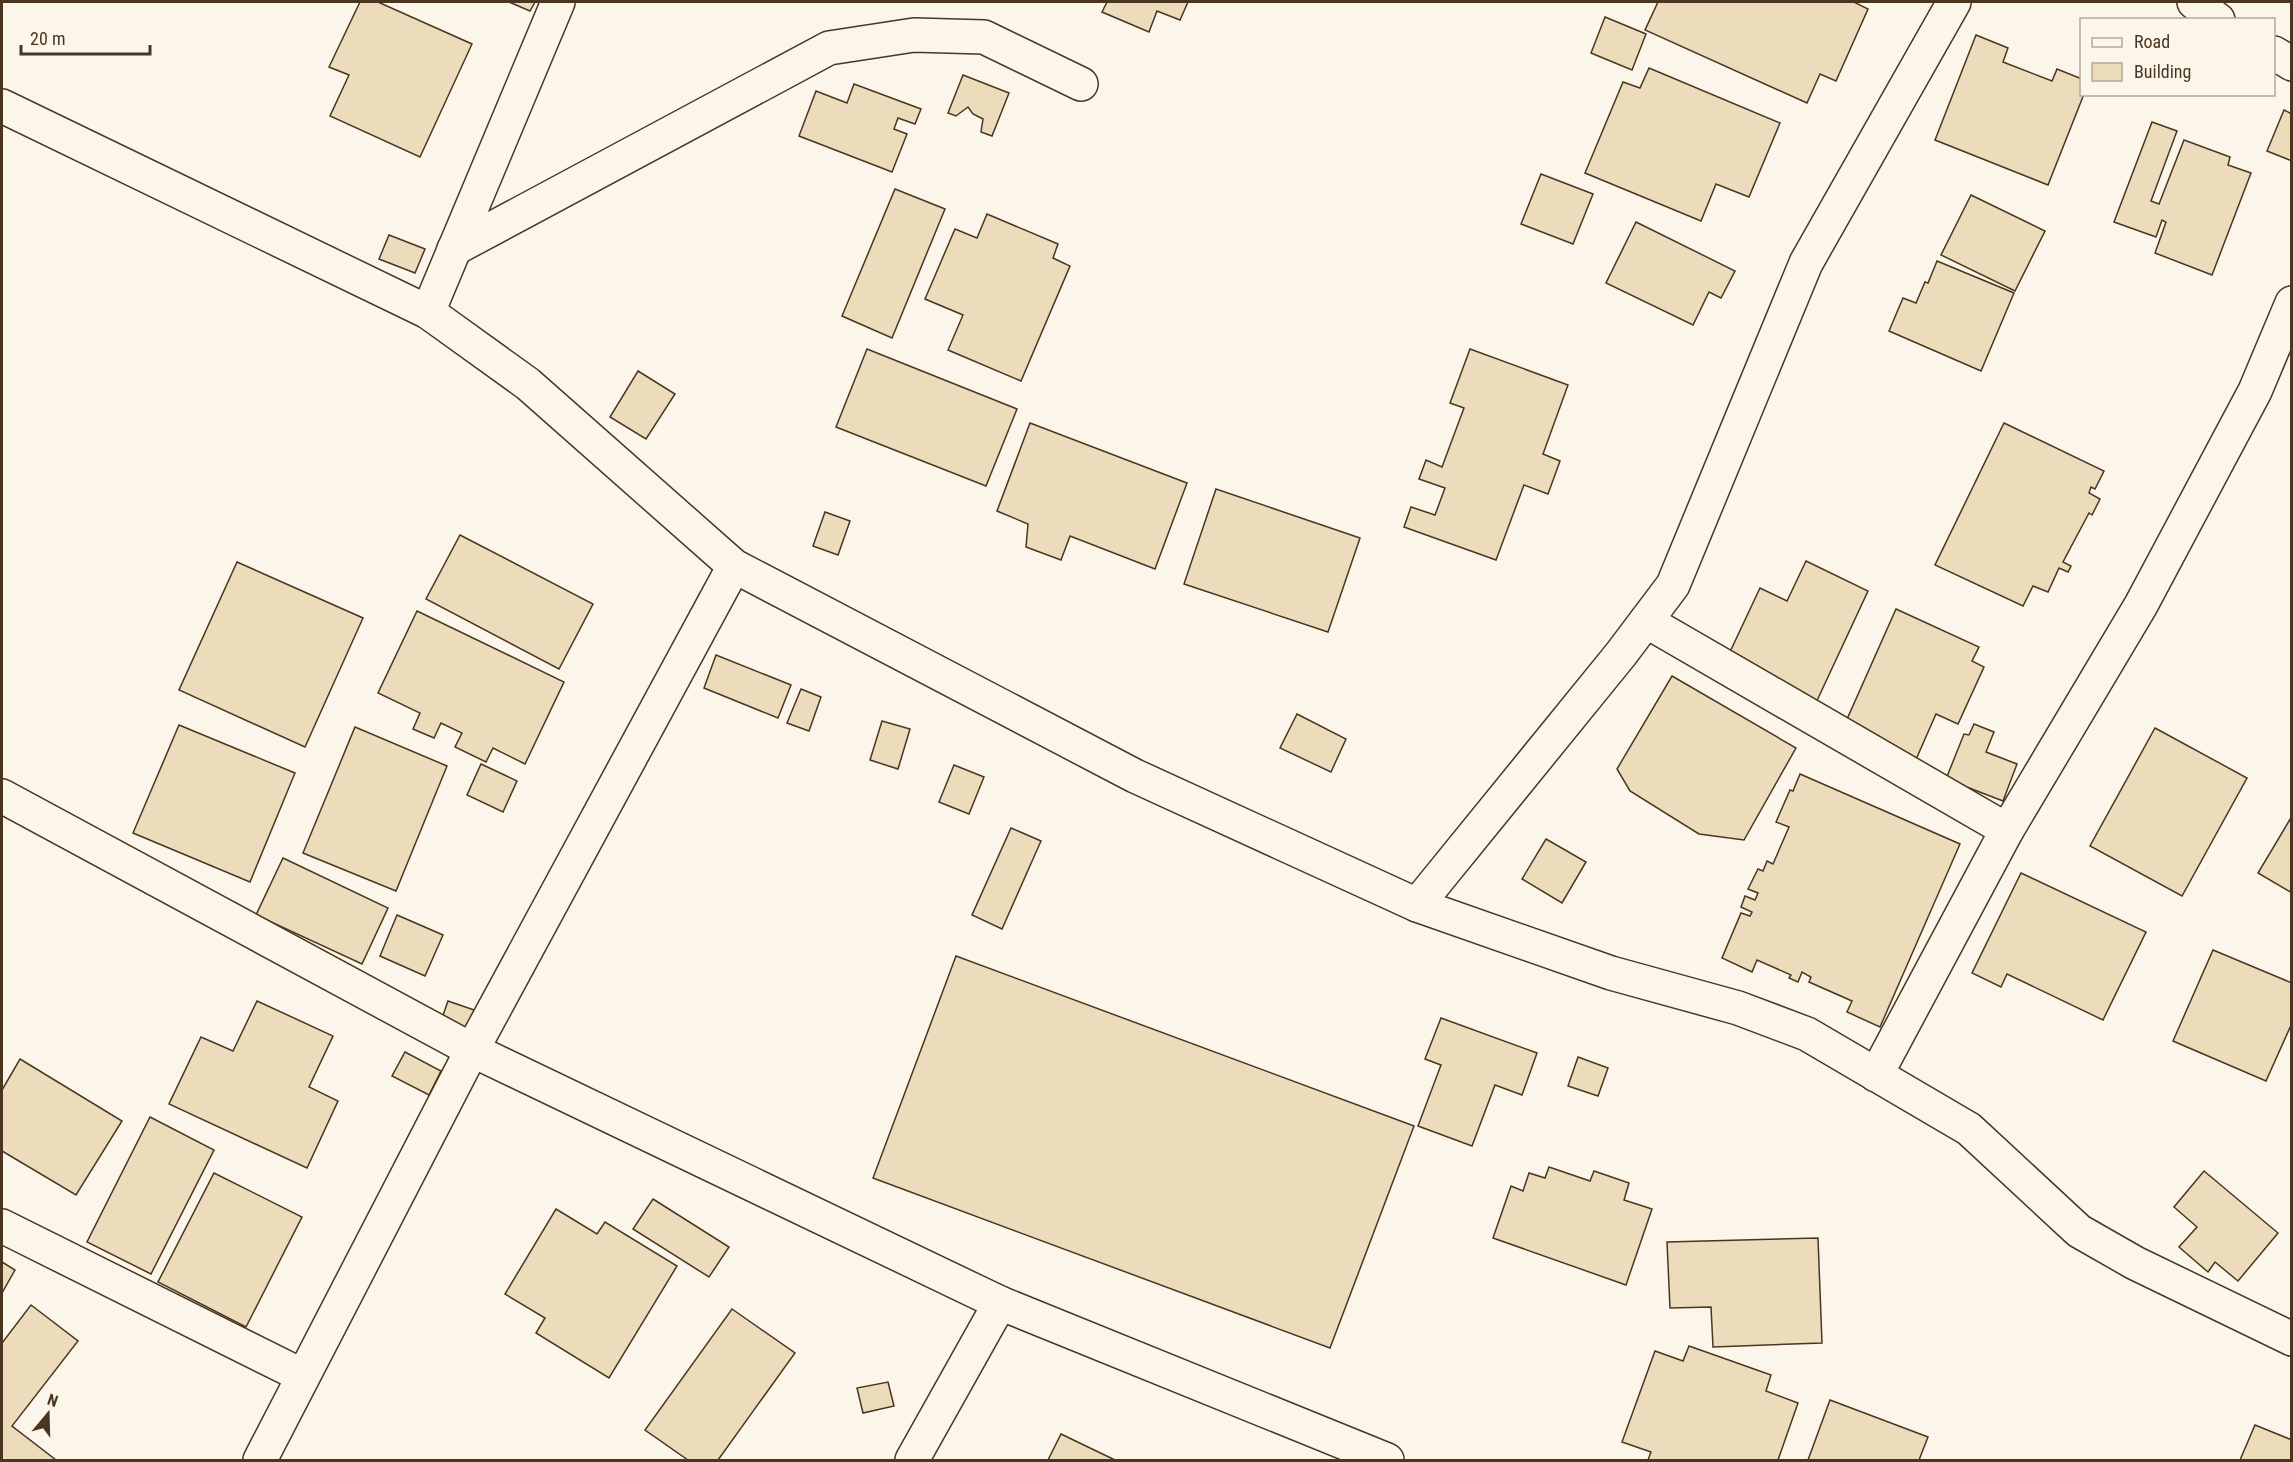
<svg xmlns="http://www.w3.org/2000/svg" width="2293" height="1462" viewBox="0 0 2293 1462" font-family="'Roboto Condensed',sans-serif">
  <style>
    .building { fill: #ecdcbc; stroke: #4a3520; stroke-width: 1.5 }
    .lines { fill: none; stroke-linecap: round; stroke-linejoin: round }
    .minor-casing { stroke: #4a3520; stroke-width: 36 }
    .minor { stroke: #fbf6e9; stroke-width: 33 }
  </style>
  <rect width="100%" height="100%" fill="#fbf6e9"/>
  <g class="building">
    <polygon points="360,2 378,2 472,44 420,157 330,116 349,75 329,67"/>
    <polygon points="509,2 535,2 530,11"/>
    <polygon points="1107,2 1188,2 1180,20 1157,11 1149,32 1102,12"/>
    <polygon points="1658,2 1854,2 1868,9 1836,81 1820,74 1807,103 1645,30"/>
    <polygon points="1605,17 1646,34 1632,70 1591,53"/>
    <polygon points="1976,35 2008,48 2003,62 2052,81 2057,69 2082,79 2082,94 2084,94 2048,185 1935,140"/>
    <polygon points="1649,68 1780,123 1749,197 1716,184 1701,221 1585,173 1623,82 1640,88"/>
    <polygon points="963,75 1009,93 992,136 981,132 983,119 973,114 968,107 956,116 948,113"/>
    <polygon points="854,84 921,109 915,124 898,118 894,129 907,134 892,172 799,136 816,91 847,103"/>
    <polygon points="2284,110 2292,114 2292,161 2267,151"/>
    <polygon points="2152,122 2177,131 2151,201 2159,204 2184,140 2230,157 2228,165 2251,173 2212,275 2155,253 2166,222 2162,220 2156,237 2114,222"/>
    <polygon points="1541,174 1593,194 1573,244 1521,224"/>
    <polygon points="895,189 945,209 892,338 842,316"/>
    <polygon points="1971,195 2045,231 2015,291 1941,255"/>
    <polygon points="987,214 1058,244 1053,258 1070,266 1021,381 948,350 963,315 925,299 955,229 977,238"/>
    <polygon points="1636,222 1735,271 1721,298 1709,292 1693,325 1606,283"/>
    <polygon points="389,235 425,249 415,273 379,259"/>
    <polygon points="1937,261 2014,293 1981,371 1889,331 1903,298 1916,303 1925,282 1928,283"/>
    <polygon points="867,349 1017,409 986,486 836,427"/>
    <polygon points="1470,349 1568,385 1543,454 1560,461 1548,494 1524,485 1496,560 1404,527 1411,507 1435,515 1445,488 1419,479 1426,460 1442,467 1464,408 1450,403"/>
    <polygon points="638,371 675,394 646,439 610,417"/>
    <polygon points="1030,423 1187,483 1155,569 1070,536 1061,560 1026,547 1028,524 997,511"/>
    <polygon points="2004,423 2104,471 2095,489 2091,487 2089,493 2100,499 2092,515 2089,513 2063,562 2071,566 2068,572 2059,568 2048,592 2033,586 2023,606 1935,565"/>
    <polygon points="1216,489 1360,538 1328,632 1184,584"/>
    <polygon points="825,512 850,521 838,555 813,546"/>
    <polygon points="460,535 593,604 559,669 426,599"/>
    <polygon points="1806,561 1868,591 1814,707 1729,654 1760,588 1787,601"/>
    <polygon points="237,562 363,618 305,747 179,690"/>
    <polygon points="1896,609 1979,647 1972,661 1984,667 1958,724 1936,714 1914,764 1844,726"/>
    <polygon points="417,611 564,682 525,764 493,748 486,762 455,747 462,733 441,723 434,738 413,729 420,713 378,693"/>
    <polygon points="716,655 791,685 778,718 704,688"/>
    <polygon points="1672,676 1796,748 1744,840 1699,834 1630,791 1617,769"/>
    <polygon points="801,689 821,697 809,731 787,723"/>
    <polygon points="1297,714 1346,739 1331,772 1280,748"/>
    <polygon points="882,721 910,729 898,769 870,760"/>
    <polygon points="1974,724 1994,732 1986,752 2017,764 2003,801 1946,779 1964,734 1969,735"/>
    <polygon points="179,725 295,773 250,882 133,833"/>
    <polygon points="355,727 447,766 396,891 303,853"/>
    <polygon points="2155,728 2247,778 2182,896 2090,846"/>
    <polygon points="481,764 517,781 503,812 467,795"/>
    <polygon points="954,765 984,777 969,814 939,802"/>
    <polygon points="1800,774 1960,844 1880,1027 1847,1012 1852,1001 1809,982 1811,977 1802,972 1798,982 1789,978 1791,975 1757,960 1752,972 1722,958 1741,913 1750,916 1752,912 1741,907 1745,896 1755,900 1758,893 1748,889 1758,869 1763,871 1767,861 1773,864 1789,827 1776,822 1790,790 1793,791"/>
    <polygon points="2292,816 2292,893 2258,873"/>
    <polygon points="1011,828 1041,841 1002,929 972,915"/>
    <polygon points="1546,839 1586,862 1562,903 1522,879"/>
    <polygon points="283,858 388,908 362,964 256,915"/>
    <polygon points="2021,873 2146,932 2103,1020 2007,974 2001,987 1972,973"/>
    <polygon points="397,915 443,935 425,976 380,956"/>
    <polygon points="2213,950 2292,983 2292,1023 2266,1081 2173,1041"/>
    <polygon points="956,956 1414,1126 1330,1348 873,1178"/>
    <polygon points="257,1001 333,1036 309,1087 338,1101 307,1168 169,1104 201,1037 233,1051"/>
    <polygon points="448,1001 477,1011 470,1031 441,1021"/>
    <polygon points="1441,1018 1537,1053 1522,1095 1495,1085 1472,1146 1418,1126 1441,1065 1425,1059"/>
    <polygon points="405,1052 441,1071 429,1095 392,1076"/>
    <polygon points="1578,1057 1608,1068 1598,1096 1568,1086"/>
    <polygon points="20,1059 122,1121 76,1195 2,1151 2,1090"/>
    <polygon points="150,1117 214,1150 151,1274 87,1242"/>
    <polygon points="1549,1167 1590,1181 1594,1171 1629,1183 1624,1200 1652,1209 1626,1285 1493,1238 1511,1186 1523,1191 1529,1173 1545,1178"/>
    <polygon points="2204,1171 2278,1233 2238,1281 2215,1262 2208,1272 2179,1247 2197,1227 2174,1207"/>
    <polygon points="214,1173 302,1217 246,1327 158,1282"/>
    <polygon points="653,1199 729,1247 709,1277 633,1229"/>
    <polygon points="556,1209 597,1234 605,1222 677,1266 609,1378 536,1333 545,1318 505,1294"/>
    <polygon points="1818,1238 1822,1343 1713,1347 1711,1307 1670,1308 1667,1242"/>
    <polygon points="2,1262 15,1270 2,1293"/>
    <polygon points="31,1305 78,1341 12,1426 56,1460 2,1460 2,1343"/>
    <polygon points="732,1309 795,1353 718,1460 688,1460 645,1430"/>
    <polygon points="1689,1346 1771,1375 1766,1391 1798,1403 1778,1460 1648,1460 1651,1452 1622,1442 1655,1351 1683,1361"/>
    <polygon points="888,1382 894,1406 863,1413 857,1388"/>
    <polygon points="1830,1400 1928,1437 1919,1460 1808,1460"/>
    <polygon points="2255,1425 2292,1440 2292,1460 2240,1460"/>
    <polygon points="1061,1434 1115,1460 1048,1460"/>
  </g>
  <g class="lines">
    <defs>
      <g id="minor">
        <polyline points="2194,2 2218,20"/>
        <polyline points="2274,53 2292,64"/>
        <polyline points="2,106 428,312 528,384 734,566 1135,776 1417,905 1611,973 1738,1008 1807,1034 1969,1129 2079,1231 2135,1263 2292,1339"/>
        <polyline points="454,249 829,48 914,35 984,37 1081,84"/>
        <polyline points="428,312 558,2"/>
        <polyline points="1646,621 2007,830"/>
        <polyline points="2,796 472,1050 1000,1303 1387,1460"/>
        <polyline points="1417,905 1621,654 1673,585 1806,263 1954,2"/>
        <polyline points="1876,1075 2007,830 2141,605 2255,391 2292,303"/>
        <polyline points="2,1226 303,1376"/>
        <polyline points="260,1460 472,1050 734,566"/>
        <polyline points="912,1460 1000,1303"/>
      </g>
    </defs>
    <use href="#minor" class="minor-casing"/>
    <use href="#minor" class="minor"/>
  </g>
  <rect width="2293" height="1462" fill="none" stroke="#4a3520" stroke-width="6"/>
  <rect x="2080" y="18" width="195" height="78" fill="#fbf6e9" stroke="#b4a999" stroke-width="1.5"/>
  <rect x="2092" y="38" width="30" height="9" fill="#fbf6e9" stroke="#b4a999" stroke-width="1.5"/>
  <text x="2134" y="48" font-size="18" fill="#4a3520">Road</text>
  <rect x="2092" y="63" width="30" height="18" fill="#ecdcbc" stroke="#b4a999" stroke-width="1.5"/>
  <text x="2134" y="78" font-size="18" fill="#4a3520">Building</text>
  <g transform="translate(48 1414) rotate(19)" stroke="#fbf6e9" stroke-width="4.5" paint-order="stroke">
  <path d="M0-4.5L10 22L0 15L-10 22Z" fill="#4a3520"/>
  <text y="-9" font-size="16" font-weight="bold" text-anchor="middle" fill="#4a3520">N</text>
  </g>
  <path d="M21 45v9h129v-9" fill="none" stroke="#4a3520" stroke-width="3"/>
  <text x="30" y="45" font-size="18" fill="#4a3520" stroke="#fbf6e9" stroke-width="4.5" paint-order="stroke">20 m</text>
</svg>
